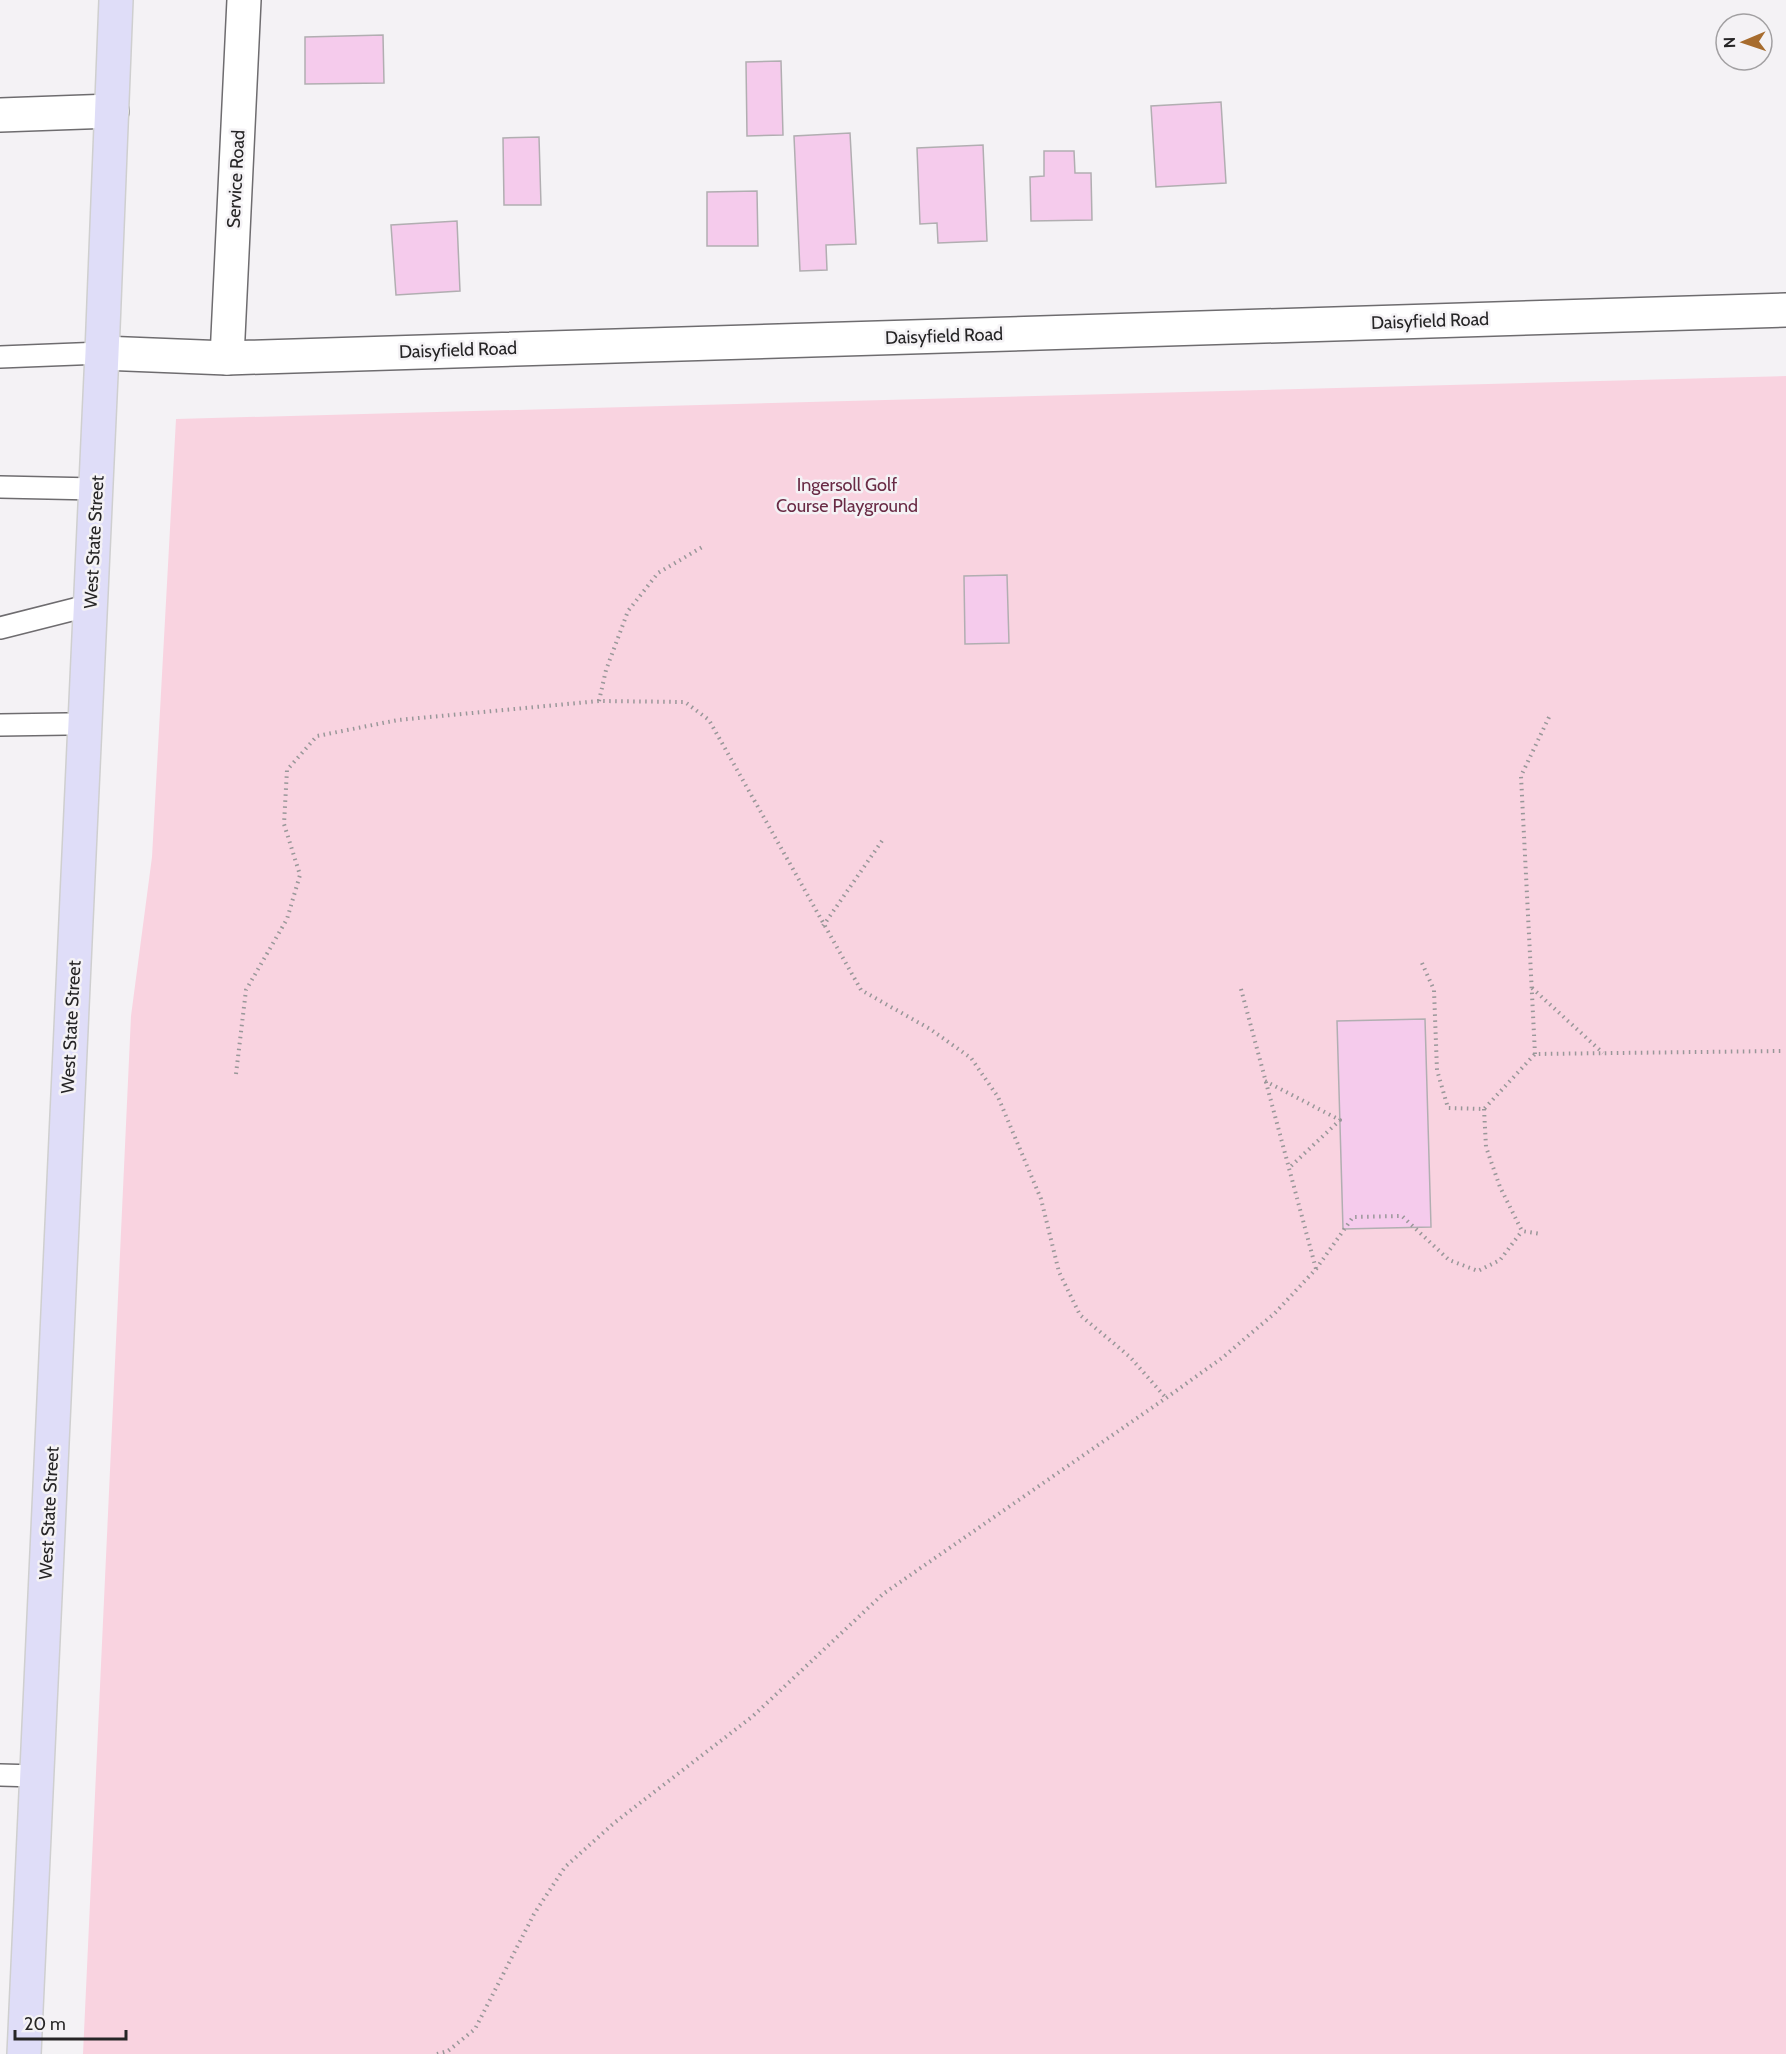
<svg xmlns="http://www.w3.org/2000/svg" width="1786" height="2054" viewBox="0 0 1786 2054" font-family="Cabin,sans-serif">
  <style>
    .green { fill: #f9d3e0 }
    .building { fill: #f5cbec; stroke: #b1aeb1; stroke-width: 1.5 }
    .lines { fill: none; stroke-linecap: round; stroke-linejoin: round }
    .lane-casing { stroke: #6e6c6f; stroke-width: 24 }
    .street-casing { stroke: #6e6c6f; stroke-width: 36 }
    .secondary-casing { stroke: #6e6c6f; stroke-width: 36 }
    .primary-casing { stroke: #cfcfcf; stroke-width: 36 }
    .path { stroke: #999799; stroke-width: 4; stroke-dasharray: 1.5 4.5; stroke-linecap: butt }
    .lane { stroke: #fff; stroke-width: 21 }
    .street { stroke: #fff; stroke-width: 33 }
    .secondary { stroke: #fff; stroke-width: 33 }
    .primary { stroke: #dfddf8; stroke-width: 33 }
    .labels { text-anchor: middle; stroke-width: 5; stroke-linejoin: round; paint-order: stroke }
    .street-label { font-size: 18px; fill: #262526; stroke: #f4f2f5 }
    .park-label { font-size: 18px; fill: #692b45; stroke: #f4f2f5 }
  </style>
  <rect width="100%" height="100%" fill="#f4f2f5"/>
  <polygon class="green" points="1786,376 1786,2054 83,2054 131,1016 152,857 176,419"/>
  <g class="building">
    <polygon points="383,35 384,83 305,84 305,37"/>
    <polygon points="781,61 783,135 747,136 746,62"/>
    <polygon points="1221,102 1226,183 1156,187 1151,106"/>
    <polygon points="850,133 856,244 826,245 827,270 800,271 794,136"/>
    <polygon points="539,137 541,205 504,205 503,138"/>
    <polygon points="983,145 987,241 938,243 937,223 920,224 917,148"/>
    <polygon points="1044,151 1074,151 1075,173 1091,173 1092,220 1031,221 1030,177 1044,176"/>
    <polygon points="757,191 758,246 707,246 707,192"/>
    <polygon points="457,221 460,291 396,295 391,225"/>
    <polygon points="1007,575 1009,643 965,644 964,576"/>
    <polygon points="1425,1019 1431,1227 1343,1229 1337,1021"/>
  </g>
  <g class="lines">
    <defs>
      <g id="lane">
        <polyline points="0,357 102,353"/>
        <polyline points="0,487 96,489"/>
        <polyline points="0,628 91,605"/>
        <polyline points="0,725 67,724"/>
        <polyline points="0,1775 37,1776"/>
      </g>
      <g id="street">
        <polyline points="0,115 112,111"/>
        <polyline points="227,358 244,0"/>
      </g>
      <polyline id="secondary" points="102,353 227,358 1786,310"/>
      <polyline id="primary" points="24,2054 102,353 116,0"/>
    </defs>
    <use href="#lane" class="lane-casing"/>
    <use href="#street" class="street-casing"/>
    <use href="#secondary" class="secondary-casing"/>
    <use href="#primary" class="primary-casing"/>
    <g class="path">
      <polyline points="599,701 606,670 628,611 658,573 704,546"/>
      <polyline points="823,926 884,838"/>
      <polyline points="1422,963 1434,990 1437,1070 1448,1108 1484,1109 1535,1054 1781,1051"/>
      <polyline points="1532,988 1603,1053"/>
      <polyline points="1241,989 1316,1269"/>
      <polyline points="1535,1054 1521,776 1550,715"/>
      <polyline points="236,1074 246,990 287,919 300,875 284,824 287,770 317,736 398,720 599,701 685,702 709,720 861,990 930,1029 971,1058 998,1097 1041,1199 1059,1272 1080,1315 1130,1357 1166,1398"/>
      <polyline points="1265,1081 1340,1120 1289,1168"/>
      <polyline points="1484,1109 1486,1147 1500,1187 1522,1231 1541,1234"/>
      <polyline points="437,2054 448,2051 475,2029 534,1914 565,1867 614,1823 753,1716 883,1594 1166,1398 1222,1358 1275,1313 1316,1269 1353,1217 1402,1216 1449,1260 1478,1271 1500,1260 1522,1231"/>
    </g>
    <use href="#lane" class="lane"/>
    <use href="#street" class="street"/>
    <use href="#secondary" class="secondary"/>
    <use href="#primary" class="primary"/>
  </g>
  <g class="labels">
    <g class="street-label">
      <text transform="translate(236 179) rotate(-87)" y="6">Service Road</text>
      <text transform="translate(1430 321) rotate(-2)" y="6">Daisyfield Road</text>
      <text transform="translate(944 336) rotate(-2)" y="6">Daisyfield Road</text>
      <text transform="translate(458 350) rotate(-2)" y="6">Daisyfield Road</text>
      <text transform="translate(94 542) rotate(-87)" y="6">West State Street</text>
      <text transform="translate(71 1027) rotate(-87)" y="6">West State Street</text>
      <text transform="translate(49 1513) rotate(-87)" y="6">West State Street</text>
    </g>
    <g class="park-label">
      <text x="847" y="491">Ingersoll Golf<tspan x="847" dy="21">Course Playground</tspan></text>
    </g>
  </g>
  <g transform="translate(1744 42) rotate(268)"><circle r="28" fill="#f4f2f5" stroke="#a2a0a2" stroke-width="1.5"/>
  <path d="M0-4.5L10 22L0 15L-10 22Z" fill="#a76c2e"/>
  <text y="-9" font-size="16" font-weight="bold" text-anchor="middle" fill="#262526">N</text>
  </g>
  <path d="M15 2030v9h111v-9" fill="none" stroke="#262526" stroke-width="3"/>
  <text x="24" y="2030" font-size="18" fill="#262526" stroke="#f4f2f5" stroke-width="4.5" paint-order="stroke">20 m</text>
</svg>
